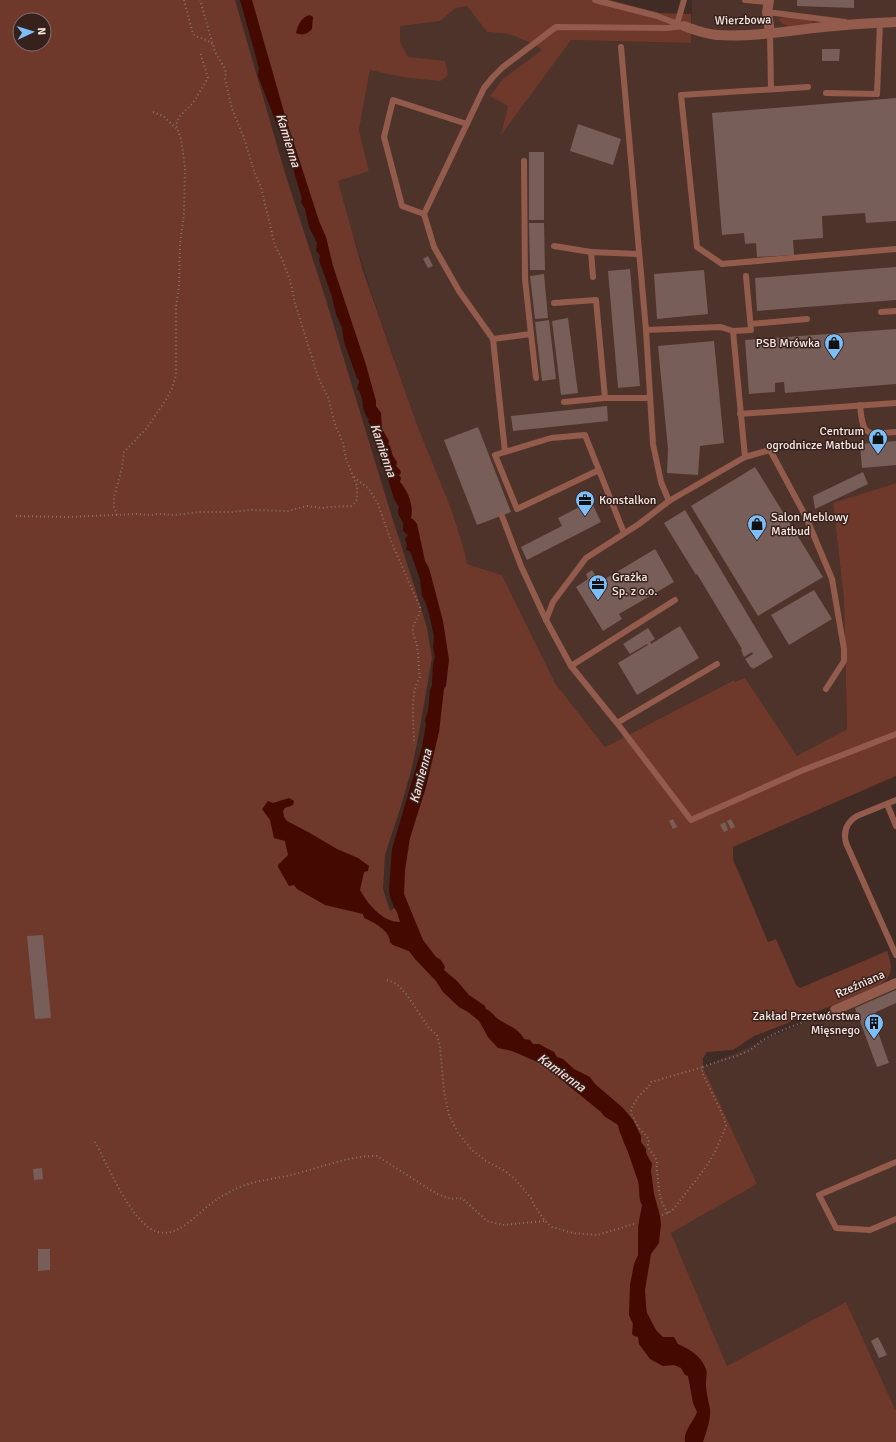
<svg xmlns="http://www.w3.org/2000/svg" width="896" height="1442" viewBox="0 0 896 1442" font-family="Signika,sans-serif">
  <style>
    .built { fill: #4e332b }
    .green { fill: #6e382a; fill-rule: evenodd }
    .water { fill: #440900 }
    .building { fill: #775e58 }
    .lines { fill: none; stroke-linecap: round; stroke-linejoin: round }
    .path { stroke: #877570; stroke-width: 2; stroke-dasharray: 1 3; stroke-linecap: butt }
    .lane { stroke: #935b4c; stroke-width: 6 }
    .street { stroke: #935b4c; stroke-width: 10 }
    .labels { text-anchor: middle; stroke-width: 3; stroke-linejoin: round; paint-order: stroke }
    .street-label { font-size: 12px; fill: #f7e8e4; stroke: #36211c }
    .poi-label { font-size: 12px; fill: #f7e8e4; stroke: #36211c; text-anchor: end }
    .water-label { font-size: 13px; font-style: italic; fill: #f5dcd6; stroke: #36211c }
  </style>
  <rect width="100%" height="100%" fill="#402b25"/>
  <g class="built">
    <polygon points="692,0 896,0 896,483 833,504 844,600 847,729 797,756 745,678 735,682 733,680 605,747 555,683 502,575 467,564 465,553 452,511 416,422 369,286 337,181 369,171 359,130 380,17 467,6 487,32 509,34 534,44 571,40 691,43"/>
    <polygon points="896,983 896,1409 895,1410 846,1302 727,1366 671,1233 757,1184 703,1067"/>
  </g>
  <g class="green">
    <path d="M 0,0 L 235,0 L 285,173 L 326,300 L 392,517 L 415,588 L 427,628 L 432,658 L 417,744 L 411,771 L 401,806 L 385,855 L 383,889 L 390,911 L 402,903 L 399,878 L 442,642 L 249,0 L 610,0 L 660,13 L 691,14 L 691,43 L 571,40 L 501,135 L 508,106 L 490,96 L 502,80 L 542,50 L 534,44 L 509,34 L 487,32 L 467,6 L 456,8 L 440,21 L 400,26 L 400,42 L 408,57 L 445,61 C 446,71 453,74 440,81 L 402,77 L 370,70 L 359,130 L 369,171 L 338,181 L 363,271 L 416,422 L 452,511 L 465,553 L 467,564 L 502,575 L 555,683 L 605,747 L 734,680 L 735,682 L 745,678 L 797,756 L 847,729 L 844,600 L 833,503 L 896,483 L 896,776 L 733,847 L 733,859 L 768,942 L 776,939 L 796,985 L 800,988 L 887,951 C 892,963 894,976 881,984 L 836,1004 L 754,1036 L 733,1050 L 707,1052 L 703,1058 L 703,1067 L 757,1184 L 671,1233 L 727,1366 L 846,1302 L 895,1409 L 896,1409 L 896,1442 L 0,1442 ZM 20,20 L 44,20 L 44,44 L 20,44 Z"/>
    <path d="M 783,17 L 810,20 L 815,24 C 803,25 786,31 778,19 Z"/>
  </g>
  <g class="water">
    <path d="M 240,0 L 252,0 L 286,119 L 319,221 L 326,237 L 333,266 L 366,365 L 376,401 L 376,406 L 381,413 L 382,429 L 389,441 L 388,444 L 390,446 L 393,456 L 397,462 L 396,466 L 400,470 L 401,473 L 399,475 L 401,478 L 400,482 C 408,491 414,506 411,518 L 414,520 L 417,524 L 425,561 L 429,568 L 443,621 L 449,660 L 446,686 L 444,689 L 439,732 L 426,787 L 410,838 L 405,870 L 404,894 L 423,940 L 436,957 L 441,960 L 445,967 L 444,970 L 457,981 L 469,995 L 485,1006 L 486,1009 C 492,1012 493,1015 498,1019 C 507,1025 519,1029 524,1039 L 530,1040 L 533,1044 L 539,1044 L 554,1052 L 557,1057 L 563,1059 L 574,1069 L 590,1077 L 595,1084 L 623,1108 L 633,1120 L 641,1136 L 641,1142 L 646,1149 L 646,1153 L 652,1164 L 651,1171 L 654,1194 L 660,1216 L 661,1224 L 659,1243 L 651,1254 L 645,1290 L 646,1306 L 647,1313 L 656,1330 L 663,1337 L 674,1337 L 678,1344 C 689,1349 700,1355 705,1367 C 708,1373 706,1376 706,1382 C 705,1387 709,1404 710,1409 C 711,1419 706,1433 703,1442 L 685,1442 C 683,1431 694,1421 697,1412 L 693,1403 L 688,1376 L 685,1375 L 681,1368 L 674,1365 L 663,1366 L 650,1359 L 639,1344 L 638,1337 L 634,1336 L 632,1334 L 633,1324 L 629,1315 L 630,1285 L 634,1264 L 638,1255 L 638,1227 L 642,1205 C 638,1199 640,1189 638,1181 C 634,1170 629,1153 624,1143 C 622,1136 619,1132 618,1125 L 604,1116 L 601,1112 L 542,1064 L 512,1051 L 498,1048 L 488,1037 L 479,1021 L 468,1012 L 459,1007 L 443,992 L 436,981 L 415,959 L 409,951 L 393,945 L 390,942 C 390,931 374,922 364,918 L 363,914 L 325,905 L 297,889 L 294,885 L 289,886 L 278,867 L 278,865 L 288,855 L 285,841 L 274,838 L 270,820 L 262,809 L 268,801 L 273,803 L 289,798 L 294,801 L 293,805 L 285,808 L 283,811 L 284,817 L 287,821 L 308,832 L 337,849 L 358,858 L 369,866 L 368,871 L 364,872 L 360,890 C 368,904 382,922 400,922 L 397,912 L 394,907 L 390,897 L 389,889 L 392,849 L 422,747 L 426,724 L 425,720 L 428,711 L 430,691 L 432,685 L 433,663 L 435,657 L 433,648 L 434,636 L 429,614 L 425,601 L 422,596 L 420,579 L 410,551 L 406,550 L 407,545 L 405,539 L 408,535 L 403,531 C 403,528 403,526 403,523 C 401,517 396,514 399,507 L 394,499 L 385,469 L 381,465 L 380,455 L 378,452 L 374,436 L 370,432 L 371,427 L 368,421 L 369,420 C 366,416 361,406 363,402 C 361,398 361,391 357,389 L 359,383 L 359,380 L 357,378 L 344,342 L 342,328 L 336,314 L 332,297 L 319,260 L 320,256 L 316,250 L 317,243 L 309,227 L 305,209 L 301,202 L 302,199 L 291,161 L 258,76 L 259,68 Z"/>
    <path d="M 310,15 L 313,17 L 312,29 C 307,34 303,36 296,33 C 298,25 301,17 310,15 Z"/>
  </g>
  <g class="building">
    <polygon points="797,0 854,0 854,8 797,6"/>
    <polygon points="822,49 840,49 839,61 822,61"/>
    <polygon points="896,98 896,221 866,223 865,213 822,216 823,238 793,240 794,255 757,257 756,243 745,244 744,233 722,235 712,113"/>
    <polygon points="578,124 621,139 613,165 570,151"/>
    <rect x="529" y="152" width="15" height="68"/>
    <polygon points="529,223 544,223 545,270 530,270"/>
    <polygon points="428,256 433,266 428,268 423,259"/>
    <polygon points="896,267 896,300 757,311 755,278"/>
    <polygon points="630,269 640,386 618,388 608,271"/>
    <polygon points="704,270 708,314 657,319 654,274"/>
    <polygon points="544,274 548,318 535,319 530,276"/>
    <polygon points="568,318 578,393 561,395 552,321"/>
    <polygon points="549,320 556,379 542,381 535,322"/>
    <polygon points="896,329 896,384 785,393 784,382 775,383 775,392 749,394 745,340"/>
    <polygon points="714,341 724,443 700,446 698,475 667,473 668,449 658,346"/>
    <polygon points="607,406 608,421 513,431 511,416"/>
    <polygon points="478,427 511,512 477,525 444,440"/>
    <polygon points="896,441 896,465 862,468 860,444"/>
    <polygon points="755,467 823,577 758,616 691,506"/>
    <polygon points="863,472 868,484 815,509 813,496"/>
    <polygon points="591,501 601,522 527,560 521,547 562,526 558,518"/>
    <polygon points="685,510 773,657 753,669 752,667 751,668 745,659 753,654 752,652 744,657 741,650 742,649 697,574 696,575 664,523"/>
    <polygon points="655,549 674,582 619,614 622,619 603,631 576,587 588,579 586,574 592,570 600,582"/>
    <polygon points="814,590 832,619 789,645 771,615"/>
    <polygon points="680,626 699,658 637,695 618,663 648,645 647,644 630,654 623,644 648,628 655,639 650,642 651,644"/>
    <polygon points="673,819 677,827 673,829 669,821"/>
    <polygon points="731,819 735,827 731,829 727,821"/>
    <polygon points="725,822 728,830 724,832 720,825"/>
    <polygon points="43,935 51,1018 35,1019 27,936"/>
    <polygon points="896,990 896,1003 876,1012 873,1018 889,1063 877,1067 855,1008"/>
    <polygon points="42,1168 43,1179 34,1180 33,1169"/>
    <polygon points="38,1249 50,1249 50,1270 38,1271"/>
    <polygon points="878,1337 887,1355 879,1358 871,1341"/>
  </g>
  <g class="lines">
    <g class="path">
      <path d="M 184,0 L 193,34 C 199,39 206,38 212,44"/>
      <polyline points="153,112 163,116 176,128"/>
      <path d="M 354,477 L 369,489 L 378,504 L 391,541 L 420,607 C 421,616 414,620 413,628 C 412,634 416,640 417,646 C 419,656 418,667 420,677 C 409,694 414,725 414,744"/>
      <polyline points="117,515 114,507 114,497 122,468 124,452 147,428 167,398 172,388 176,375 176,307 179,286 180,244 184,213 185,168 181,139 176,125 179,117 193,103 208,78 200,52"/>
      <polyline points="16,516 69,517 136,514 150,515 159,514 175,515 199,512 232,512 251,510 288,511 307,506 322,508 331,507 351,506 355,503 357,499 357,486 346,459 343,443 334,422 329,399 318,377 295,303 290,280 282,259 275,246 261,187 255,174 245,141 232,109 225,79 226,73 224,67 215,52 200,0"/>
      <polyline points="387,980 397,984 407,995 429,1028 437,1035 440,1046 444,1091 449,1115 458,1133 472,1150 486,1161 505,1171 515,1179 531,1198 534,1205 545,1221 552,1227 573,1233 597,1235 634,1224"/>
      <path d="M 95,1142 C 108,1165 131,1222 155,1231 C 177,1240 196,1214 212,1203 C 217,1199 222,1196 228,1193 C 247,1181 270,1180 291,1175 C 320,1168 347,1156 377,1156 L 437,1194 L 451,1199 L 460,1198 L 465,1201 L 487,1221 L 503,1225 L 545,1221"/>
      <path d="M 668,1213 C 658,1200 659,1186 657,1171 C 656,1168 657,1165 657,1162 C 655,1155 649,1151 648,1145 C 648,1143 649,1141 649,1139 L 639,1128 L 631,1113 L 631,1109 L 638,1097 L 649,1086 L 651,1082 L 703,1067"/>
      <path d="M 662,1215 L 672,1211 L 706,1167 L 715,1152 L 725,1129 L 726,1126 L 724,1118 L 702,1072 L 703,1067 C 719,1060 735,1058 750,1050 C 755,1047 759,1042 765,1039 C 784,1028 805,1022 825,1014"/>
    </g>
    <g class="lane">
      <polyline points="595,0 657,16 683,26"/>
      <polyline points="745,0 768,2"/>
      <polyline points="767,12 845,22"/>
      <polyline points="677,24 684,0"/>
      <polyline points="770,33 771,89"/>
      <polyline points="621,47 646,330 653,444 661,482 669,501 745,457 733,331 721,327 646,330"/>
      <polyline points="808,87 681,95 697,247 722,264 896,249"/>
      <polyline points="826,93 877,94 880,23"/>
      <polyline points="524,161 525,279 531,334"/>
      <polyline points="424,214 402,206 384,137 393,100 467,124"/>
      <polyline points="554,246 591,252"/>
      <polyline points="593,277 591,252 638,254"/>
      <polyline points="554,303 596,300 605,398 650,398"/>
      <polyline points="881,312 896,311"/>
      <polyline points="751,324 807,319"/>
      <polyline points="733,331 751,330 746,276"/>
      <polyline points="493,339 459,291 434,247 424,214 484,88 493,77 503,67 556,27 667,28 684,26"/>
      <polyline points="564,402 605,398"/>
      <path d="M 860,405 C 863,438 866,434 896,432"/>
      <polyline points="740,414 896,403"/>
      <polyline points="505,452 493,339 531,334 536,378"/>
      <polyline points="745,457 770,450 806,517 832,579 844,649 844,661 826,689"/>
      <polyline points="599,470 517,509 495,455 551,438 585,435 624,533"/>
      <polyline points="669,501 639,524 586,558 553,602 546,620 571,666 617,723 691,820 801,771 896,734"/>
      <polyline points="502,516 521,566 546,620"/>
      <polyline points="571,666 675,600"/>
      <polyline points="617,723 717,664"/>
      <path d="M 896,800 L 857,816 C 847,822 843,831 846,843 L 896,955"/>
      <polyline points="887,804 896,826"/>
      <polyline points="896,1162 819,1195 836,1228 870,1230 896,1219"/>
    </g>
    <g class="street">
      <polyline points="769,0 767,12 770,33"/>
      <path d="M 684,26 C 695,30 705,34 717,35 C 747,37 784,32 814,28 C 841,25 869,23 896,22"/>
      <polyline points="835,1010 896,983"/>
    </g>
  </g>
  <defs>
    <symbol id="shop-pin" viewBox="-11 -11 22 30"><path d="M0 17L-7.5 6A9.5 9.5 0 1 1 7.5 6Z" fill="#7bbef8" stroke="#36211c"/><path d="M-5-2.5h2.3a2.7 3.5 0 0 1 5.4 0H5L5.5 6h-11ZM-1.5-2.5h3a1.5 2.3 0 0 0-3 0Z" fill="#111"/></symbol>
    <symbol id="office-pin" viewBox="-11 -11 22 30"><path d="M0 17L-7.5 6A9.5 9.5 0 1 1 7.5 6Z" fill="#7bbef8" stroke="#36211c"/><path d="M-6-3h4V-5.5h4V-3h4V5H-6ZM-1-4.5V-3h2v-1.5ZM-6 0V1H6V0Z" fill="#111"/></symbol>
    <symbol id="building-pin" viewBox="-11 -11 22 30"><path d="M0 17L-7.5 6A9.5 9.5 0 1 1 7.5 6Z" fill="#7bbef8" stroke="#36211c"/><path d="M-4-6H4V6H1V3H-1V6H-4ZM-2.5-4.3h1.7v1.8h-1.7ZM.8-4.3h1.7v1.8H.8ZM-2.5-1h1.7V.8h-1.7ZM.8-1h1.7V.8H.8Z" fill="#111"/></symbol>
  </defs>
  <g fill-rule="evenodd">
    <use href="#shop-pin" x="823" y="332" width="22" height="30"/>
    <use href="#shop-pin" x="867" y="427" width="22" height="30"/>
    <use href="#office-pin" x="574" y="489" width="22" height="30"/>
    <use href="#shop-pin" x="746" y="513" width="22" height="30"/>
    <use href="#office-pin" x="587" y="573" width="22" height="30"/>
    <use href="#building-pin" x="863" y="1012" width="22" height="30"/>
  </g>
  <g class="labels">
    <g class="street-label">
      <text transform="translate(743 20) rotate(-1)" y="4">Wierzbowa</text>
      <text transform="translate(860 984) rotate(-24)" y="4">Rzeźniana</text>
    </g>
    <g class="poi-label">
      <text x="820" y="347">PSB Mrówka</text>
      <text x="864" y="435">Centrum<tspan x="864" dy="14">ogrodnicze Matbud</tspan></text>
      <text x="599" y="504" text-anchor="start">Konstalkon</text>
      <text x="771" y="521" text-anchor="start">Salon Meblowy<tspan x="771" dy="14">Matbud</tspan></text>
      <text x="612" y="581" text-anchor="start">Grażka<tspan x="612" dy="14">Sp. z o.o.</tspan></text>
      <text x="860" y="1020">Zakład Przetwórstwa<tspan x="860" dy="14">Mięsnego</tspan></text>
    </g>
    <g class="water-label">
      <text transform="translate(289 140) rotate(73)" y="5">Kamienna</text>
      <text transform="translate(384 450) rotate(71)" y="5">Kamienna</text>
      <text transform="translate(420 776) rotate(-75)" y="5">Kamienna</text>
      <text transform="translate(562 1072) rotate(36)" y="5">Kamienna</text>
    </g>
  </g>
  <g transform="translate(32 32) rotate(86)"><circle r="19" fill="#36211c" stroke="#83716c"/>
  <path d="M0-3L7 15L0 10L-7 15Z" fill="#7bbef8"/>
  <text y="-6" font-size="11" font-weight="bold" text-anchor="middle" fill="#f7e8e4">N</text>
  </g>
</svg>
